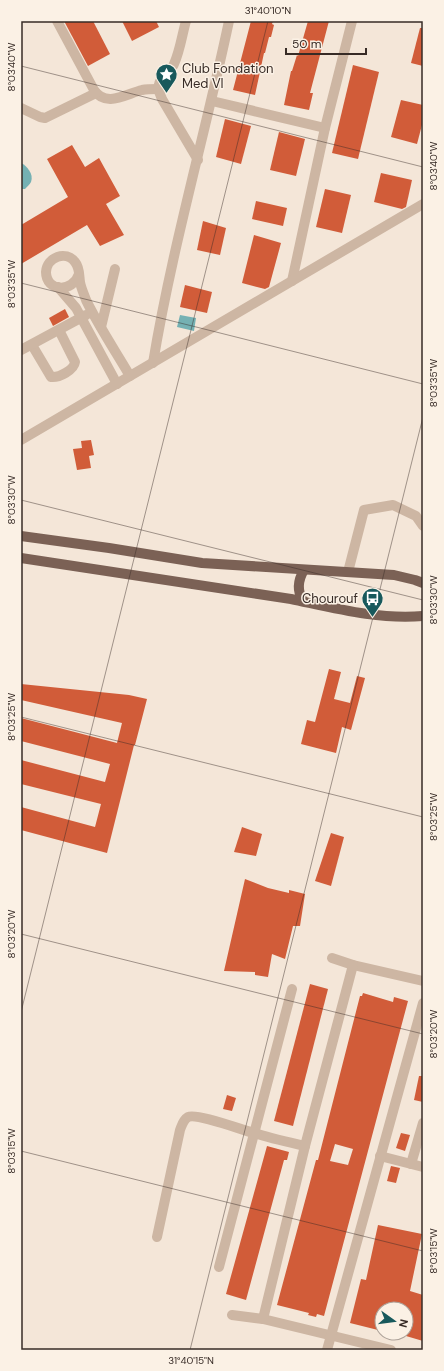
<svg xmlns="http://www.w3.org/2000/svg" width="444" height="1371" viewBox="0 0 444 1371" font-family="'DM Sans',sans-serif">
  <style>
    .water { fill: #75b1b3 }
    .building { fill: #d15c39; fill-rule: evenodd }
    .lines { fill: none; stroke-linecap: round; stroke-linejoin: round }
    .minor { stroke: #cdb6a3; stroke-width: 10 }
    .major { stroke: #7b6155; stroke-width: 10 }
    .ticks { fill: none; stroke: #372b26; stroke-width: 1; stroke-opacity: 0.45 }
    .labels { text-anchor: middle; stroke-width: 3; stroke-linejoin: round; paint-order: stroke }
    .poi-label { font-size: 13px; fill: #372b26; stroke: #fbf1e5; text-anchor: start }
    .neatline { fill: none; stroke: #372b26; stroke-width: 1.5 }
    .ticks-label { font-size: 10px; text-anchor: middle; fill: #372b26 }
  </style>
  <rect width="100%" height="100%" fill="#f4e6d8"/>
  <g class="water">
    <path d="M 21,163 C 27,166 34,174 31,182 C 30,184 27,187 25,189 L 21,189 Z"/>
    <polygon points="180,315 196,318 194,331 177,327"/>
  </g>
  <g class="building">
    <polygon points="64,21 93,21 110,54 88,66"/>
    <polygon points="122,21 156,21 159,27 132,41"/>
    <polygon points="251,21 273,21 272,24 274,25 271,37 269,37 265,53 264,53 255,95 233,90"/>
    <polygon points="308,21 329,21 310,93 313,93 309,110 284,105 291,71 292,71 297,55 298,56"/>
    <polygon points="420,28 423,28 423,66 411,63"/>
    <polygon points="353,65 379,72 358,159 332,153"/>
    <polygon points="401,100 423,105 423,121 417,144 391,137"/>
    <polygon points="225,119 251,126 241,164 216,157"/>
    <polygon points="279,132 305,139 296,176 270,170"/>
    <polygon points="72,145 85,167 99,158 120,196 106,204 124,235 100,246 87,225 21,264 21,225 68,197 47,159"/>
    <polygon points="381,173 412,180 406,207 402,209 374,202"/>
    <polygon points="325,189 351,195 342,233 316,227"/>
    <polygon points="256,201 287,208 283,226 252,219"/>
    <polygon points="203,221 226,228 220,255 197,250"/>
    <polygon points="254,235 281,243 269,287 265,289 242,283"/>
    <polygon points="185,285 212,292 207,313 180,307"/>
    <polygon points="65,309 69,317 53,326 49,318"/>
    <polygon points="91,440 94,455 89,456 91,468 77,470 73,449 82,448 81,441"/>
    <polygon points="329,669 341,672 334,699 350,703 357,676 365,678 351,730 342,727 336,753 301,744 307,720 315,722"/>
    <polygon points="21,684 129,695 147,699 135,745 134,745 107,853 21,830 21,807 95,827 101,804 21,784 21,760 105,782 110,764 21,741 21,718 117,743 122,723 21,700"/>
    <polygon points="242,827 262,834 256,856 234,852"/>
    <polygon points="331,833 344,837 331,886 315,881"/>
    <polygon points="245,879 268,888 289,893 289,890 305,894 300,926 293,926 285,959 272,954 268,977 255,975 255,972 224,971"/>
    <polygon points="310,984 328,989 293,1126 274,1121"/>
    <path d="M 363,993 L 393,1002 L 394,997 L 408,1001 L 324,1316 L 317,1314 L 316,1317 L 308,1315 L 309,1313 L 277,1305 L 316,1160 L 318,1160 L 360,996 L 362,996 ZM 335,1144 L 353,1149 L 348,1165 L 330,1161 Z"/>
    <polygon points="419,1076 423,1076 423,1102 414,1100"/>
    <polygon points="227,1095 236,1098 232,1111 223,1109"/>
    <polygon points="401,1133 410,1135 405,1151 396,1148"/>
    <polygon points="267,1146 289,1152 287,1160 284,1160 246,1300 226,1294"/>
    <polygon points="391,1166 400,1168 396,1183 387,1181"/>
    <polygon points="378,1225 422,1234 410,1291 423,1295 423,1341 406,1336 406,1309 382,1309 382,1331 350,1323 361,1279 366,1280"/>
  </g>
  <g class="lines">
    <g class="minor">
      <path d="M 57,21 L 94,90 C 106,108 126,94 142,90 C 147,89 153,89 158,89"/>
      <path d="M 186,21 C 182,35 180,51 174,64 C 171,72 161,76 159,84 C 157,89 160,94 162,99 L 198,160"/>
      <polyline points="212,101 325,128"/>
      <polyline points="21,108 40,117 45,118 96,93"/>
      <path d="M 79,274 C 73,293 46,292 46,272 C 47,257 66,250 75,262 C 80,268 79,276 80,282 C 81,288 84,294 86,300 C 98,325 116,352 130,376"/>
      <polyline points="292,281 325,128 352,21"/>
      <polyline points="58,287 76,308 117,384"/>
      <polyline points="101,327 115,269"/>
      <path d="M 32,345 L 51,377 C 59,378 74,370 75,362 L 59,330"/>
      <polyline points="21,350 86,315"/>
      <path d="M 153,363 C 172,248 205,135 229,21"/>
      <polyline points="21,440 423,204"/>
      <polyline points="348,572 364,510 393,505 416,516 423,526"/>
      <polyline points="332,958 353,965 423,981"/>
      <polyline points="380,1156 423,1167"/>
      <polyline points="411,1164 423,1123"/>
      <path d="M 157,1237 L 180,1130 C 182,1125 183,1120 188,1117 C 197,1113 242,1130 254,1133 C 270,1138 288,1142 305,1146"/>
      <polyline points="219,1267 292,989"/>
      <polyline points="232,1315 263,1319 391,1350"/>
      <polyline points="263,1319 305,1146 353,965"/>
      <polyline points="327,1350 423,1003"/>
    </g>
    <g class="major">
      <polyline points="21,536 109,548 202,563 394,575 415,580 423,583"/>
      <path d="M 21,558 L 291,599 C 334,608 379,620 423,616"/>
      <path d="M 303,601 C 297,591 298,580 304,570"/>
    </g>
  </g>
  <path class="ticks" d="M 21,66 L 423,167M 21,283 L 423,384M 21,500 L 423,600M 21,717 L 423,817M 21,934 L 423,1034M 21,1012 L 268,21M 21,1151 L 423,1251M 190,1350 L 423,417"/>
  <defs>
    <symbol id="sight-pin" viewBox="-11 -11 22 30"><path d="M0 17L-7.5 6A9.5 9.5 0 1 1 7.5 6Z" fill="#18595c" stroke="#fbf1e5"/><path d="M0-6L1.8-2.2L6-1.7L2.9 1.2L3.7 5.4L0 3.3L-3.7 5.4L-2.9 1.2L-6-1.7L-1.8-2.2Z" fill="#fff"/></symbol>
    <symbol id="bus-pin" viewBox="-11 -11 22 30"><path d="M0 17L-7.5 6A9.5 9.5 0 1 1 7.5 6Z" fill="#18595c" stroke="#fbf1e5"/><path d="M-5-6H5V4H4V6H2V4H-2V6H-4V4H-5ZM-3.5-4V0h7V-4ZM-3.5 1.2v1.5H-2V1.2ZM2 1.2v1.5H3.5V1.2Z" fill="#fff"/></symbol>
  </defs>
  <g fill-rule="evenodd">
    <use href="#sight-pin" x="154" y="62" width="25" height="34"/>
    <use href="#bus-pin" x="360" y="586" width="25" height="34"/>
  </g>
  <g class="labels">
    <g class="poi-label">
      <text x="182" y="73">Club Fondation<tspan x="182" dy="15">Med VI</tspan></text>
      <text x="358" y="603" text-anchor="end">Chourouf</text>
    </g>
  </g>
  <rect width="444" height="1371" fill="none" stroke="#fbf1e5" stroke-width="44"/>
  <g transform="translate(394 1321) rotate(104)"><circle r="19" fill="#fbf1e5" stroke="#ada299"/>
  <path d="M0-3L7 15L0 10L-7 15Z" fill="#18595c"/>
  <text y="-6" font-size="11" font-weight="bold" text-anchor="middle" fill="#372b26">N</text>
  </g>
  <path d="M286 48v6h80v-6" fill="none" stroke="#372b26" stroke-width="2"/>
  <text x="292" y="48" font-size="12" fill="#372b26" stroke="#fbf1e5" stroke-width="3" paint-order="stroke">50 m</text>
  <rect x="22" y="22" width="400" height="1327" class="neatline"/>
  <g class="ticks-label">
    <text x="268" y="14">31°40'10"N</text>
    <text transform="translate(11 67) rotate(-90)" y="4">8°03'40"W</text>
    <text transform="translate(433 166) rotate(-90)" y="4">8°03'40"W</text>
    <text transform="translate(11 284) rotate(-90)" y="4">8°03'35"W</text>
    <text transform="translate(433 383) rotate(-90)" y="4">8°03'35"W</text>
    <text transform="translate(11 500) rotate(-90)" y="4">8°03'30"W</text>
    <text transform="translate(433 600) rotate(-90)" y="4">8°03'30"W</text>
    <text transform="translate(11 717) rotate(-90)" y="4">8°03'25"W</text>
    <text transform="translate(433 817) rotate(-90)" y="4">8°03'25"W</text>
    <text transform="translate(11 934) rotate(-90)" y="4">8°03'20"W</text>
    <text transform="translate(433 1034) rotate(-90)" y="4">8°03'20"W</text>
    <text transform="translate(11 1151) rotate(-90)" y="4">8°03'15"W</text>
    <text transform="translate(433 1251) rotate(-90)" y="4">8°03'15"W</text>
    <text x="191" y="1364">31°40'15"N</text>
  </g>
</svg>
